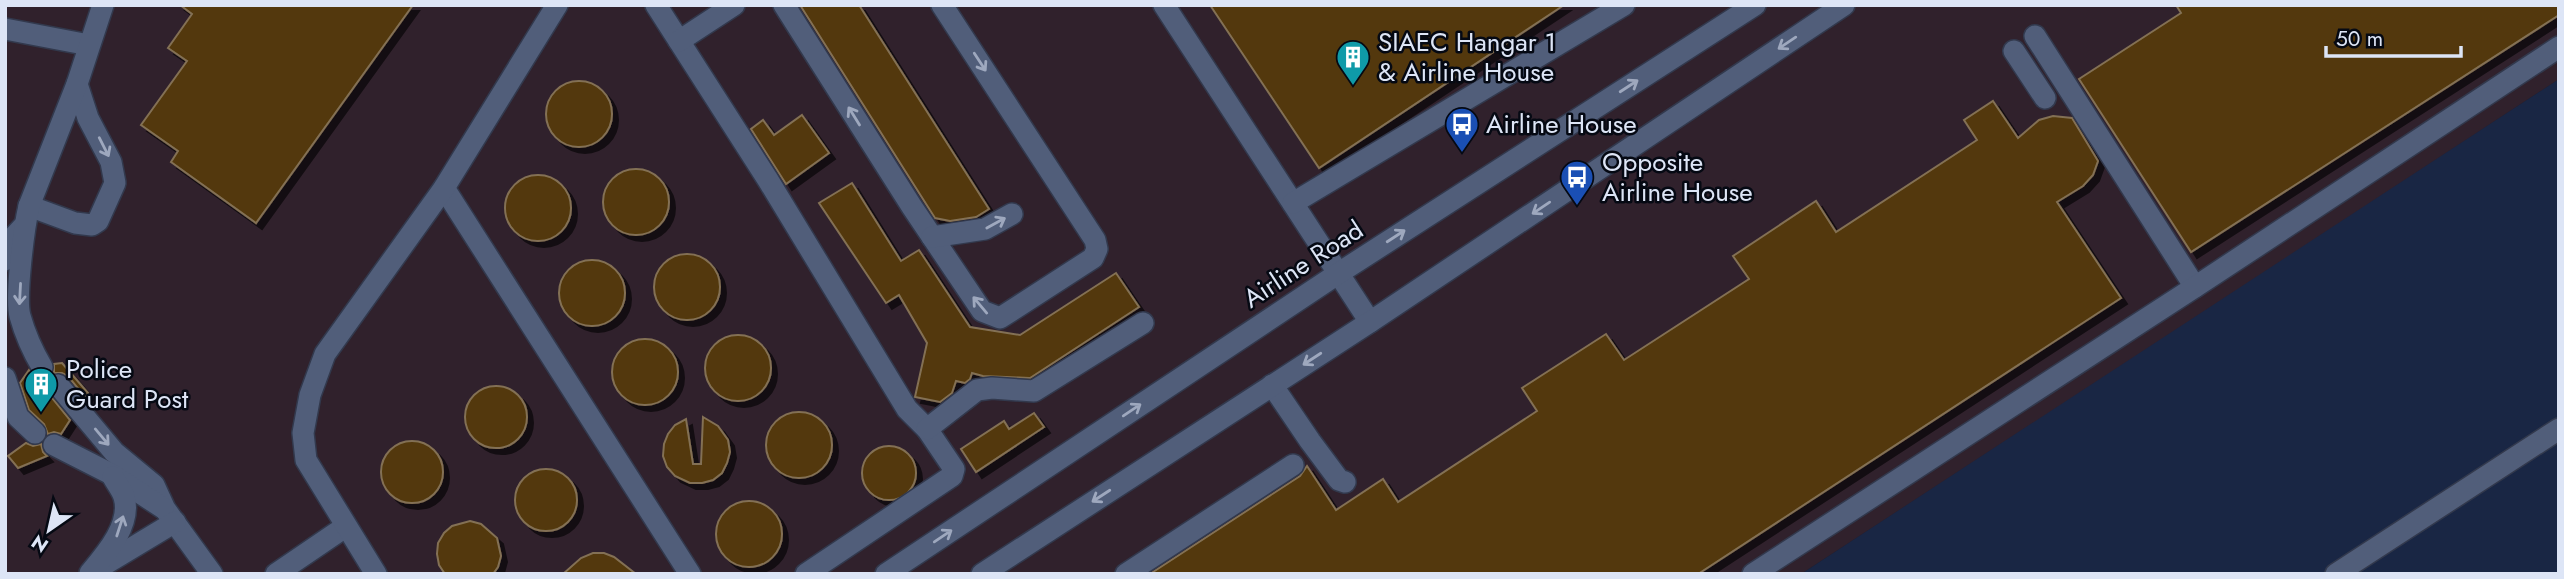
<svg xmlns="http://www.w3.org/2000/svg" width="2564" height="579" viewBox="0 0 2564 579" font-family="Jost,sans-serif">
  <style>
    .built { fill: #192644 }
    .industrial { fill: #30212c }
    .building { fill: #523809; stroke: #837054; stroke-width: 2; filter: url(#shadow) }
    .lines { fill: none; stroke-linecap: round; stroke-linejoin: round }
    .minor-casing { stroke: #32394d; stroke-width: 24 }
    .minor { stroke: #515e7a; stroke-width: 21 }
    .oneway { stroke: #9ea8be }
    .labels { text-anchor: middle; stroke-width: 5; stroke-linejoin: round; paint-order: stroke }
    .poi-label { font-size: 26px; fill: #dde5f6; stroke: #050913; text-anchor: start }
    .street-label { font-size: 26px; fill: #dde5f6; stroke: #050913 }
  </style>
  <defs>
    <filter id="shadow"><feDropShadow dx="6" dy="6" stdDeviation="0" flood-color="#0009"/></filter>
  </defs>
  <rect width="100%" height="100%" fill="#141f36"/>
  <polygon class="built" points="2559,79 2559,574 1801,574 2250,279"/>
  <polygon class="industrial" points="5,5 2559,5 2559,79 1801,574 5,574"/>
  <g class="building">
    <polygon points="180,5 413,5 256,223 171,162 178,151 141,125 187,61 168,48 192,14"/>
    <polygon points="800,5 859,5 989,209 976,217 950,221 935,218"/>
    <polygon points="1210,5 1564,5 1319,168"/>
    <polygon points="2176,5 2559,5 2559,15 2191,252 2079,79 2181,13"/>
    <circle cx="579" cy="114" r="33"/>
    <polygon points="1993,101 2018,138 2039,120 2053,116 2072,118 2098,161 2093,175 2083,186 2057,202 2121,298 1698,574 1150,574 1300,476 1307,466 1336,510 1383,479 1398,502 1537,411 1522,388 1606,334 1624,360 1749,279 1733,256 1816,201 1836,232 1977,140 1964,120"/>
    <polygon points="802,115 829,153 786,184 751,129 763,120 774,135"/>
    <circle cx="636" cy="202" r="33"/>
    <circle cx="538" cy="208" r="33"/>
    <polygon points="852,183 901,261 919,250 970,327 1020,335 1116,273 1139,307 1030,378 983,376 972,373 970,379 965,383 956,381 952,393 940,402 915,397 927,343 899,295 886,303 819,203"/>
    <circle cx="687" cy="287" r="33"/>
    <circle cx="592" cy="293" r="33"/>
    <circle cx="738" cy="368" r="33"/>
    <circle cx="645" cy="372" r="33"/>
    <polygon points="62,363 88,393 85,397 68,376 62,373 54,373 54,364"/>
    <polygon points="29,370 36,379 47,379 45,387 48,393 70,420 61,434 54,432 48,434 44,424 29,410 20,383"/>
    <circle cx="496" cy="417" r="31"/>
    <circle cx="799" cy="445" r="33"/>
    <polygon points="1034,413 1044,427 976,472 961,449 1004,421 1009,429"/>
    <polygon points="703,417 718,426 728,440 730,452 727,463 722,473 713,480 702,483 690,483 675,476 667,467 663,456 664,444 668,434 675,425 686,419 693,464 701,464"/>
    <circle cx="412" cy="472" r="31"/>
    <polygon points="26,443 33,446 41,444 43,452 47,456 18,468 8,456"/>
    <circle cx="889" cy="473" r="27"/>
    <circle cx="546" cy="500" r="31"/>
    <circle cx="749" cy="534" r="33"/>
    <polygon points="470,521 481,524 497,538 501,556 498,567 493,574 445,574 439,565 437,554 438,543 444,533 452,526"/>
    <polygon points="593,553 604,553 614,557 636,574 563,574 581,558"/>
  </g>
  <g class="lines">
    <defs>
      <g id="minor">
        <polyline points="656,5 768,180 907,409 927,429 954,469 952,476 806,574"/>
        <polyline points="784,5 912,207 982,311 1000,318 1093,258 1097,249 1095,240 942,5"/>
        <polyline points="1164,5 1370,322"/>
        <polyline points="5,29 89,45"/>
        <polyline points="2035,36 2195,287"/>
        <polyline points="679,41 734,5"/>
        <polyline points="2014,51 2045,98"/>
        <polyline points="444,188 690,574"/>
        <polyline points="1293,203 1624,5"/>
        <polyline points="29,206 75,223 92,225 98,221 115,183 111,162 88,118 77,84"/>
        <polyline points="932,237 985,229 1012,214"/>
        <polyline points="5,260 10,241 23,227"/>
        <path d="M 42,367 C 32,350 25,334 20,316 C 15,297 24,227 29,206 L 77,84 L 103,5"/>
        <polyline points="5,378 18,417 35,433"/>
        <polyline points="58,385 114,452 154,485 165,509 212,574"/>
        <polyline points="1272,385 1310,441 1339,480 1345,482"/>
        <polyline points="927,429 977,390 992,388 1034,391 1143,323"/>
        <polyline points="54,445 111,474 163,508"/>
        <polyline points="102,566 175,522"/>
        <path d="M 90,573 C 106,554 132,524 124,497 C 122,490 116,483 113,477"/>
        <polyline points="276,574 345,527"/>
        <polyline points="376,574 306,460 303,433 310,395 325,354 444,188 557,5"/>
        <polyline points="886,574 1339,273 1755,5"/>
        <polyline points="982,574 1370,322 1844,5"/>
        <polyline points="1126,574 1293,465"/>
        <polyline points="1753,574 2195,287 2559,47"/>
        <polyline points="2336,574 2559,429"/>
      </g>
    </defs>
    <use href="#minor" class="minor-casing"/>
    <use href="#minor" class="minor"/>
  </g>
  <defs><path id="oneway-shaft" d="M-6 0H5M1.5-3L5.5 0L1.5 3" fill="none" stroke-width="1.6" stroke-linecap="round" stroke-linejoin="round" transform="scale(1.75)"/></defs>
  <g class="oneway">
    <use href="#oneway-shaft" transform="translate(1787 43) rotate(146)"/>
    <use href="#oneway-shaft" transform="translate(980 62) rotate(57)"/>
    <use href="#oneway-shaft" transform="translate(1629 86) rotate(-33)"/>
    <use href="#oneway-shaft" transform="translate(854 116) rotate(-122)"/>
    <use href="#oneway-shaft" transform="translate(104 147) rotate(63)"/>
    <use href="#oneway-shaft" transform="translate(1541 208) rotate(146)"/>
    <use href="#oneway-shaft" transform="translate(996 223) rotate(-29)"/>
    <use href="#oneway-shaft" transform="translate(1396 236) rotate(-33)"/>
    <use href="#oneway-shaft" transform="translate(20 294) rotate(93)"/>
    <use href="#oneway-shaft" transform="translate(980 305) rotate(-130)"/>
    <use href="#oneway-shaft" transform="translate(1312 359) rotate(147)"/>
    <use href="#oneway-shaft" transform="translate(1132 410) rotate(-34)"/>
    <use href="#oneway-shaft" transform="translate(102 437) rotate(50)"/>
    <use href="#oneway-shaft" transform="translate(1101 496) rotate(147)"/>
    <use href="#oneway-shaft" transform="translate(120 526) rotate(-72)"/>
    <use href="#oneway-shaft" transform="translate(943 536) rotate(-34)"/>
  </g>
  <defs>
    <symbol id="building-pin" viewBox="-11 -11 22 30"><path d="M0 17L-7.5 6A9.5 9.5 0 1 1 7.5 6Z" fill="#0f9aa8" stroke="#050913"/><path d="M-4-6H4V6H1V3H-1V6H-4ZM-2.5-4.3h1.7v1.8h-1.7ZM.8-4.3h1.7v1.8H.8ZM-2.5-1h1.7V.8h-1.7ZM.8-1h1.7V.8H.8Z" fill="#fff"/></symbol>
    <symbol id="bus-pin" viewBox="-11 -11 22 30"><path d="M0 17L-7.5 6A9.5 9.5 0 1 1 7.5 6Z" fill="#1a4fb4" stroke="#050913"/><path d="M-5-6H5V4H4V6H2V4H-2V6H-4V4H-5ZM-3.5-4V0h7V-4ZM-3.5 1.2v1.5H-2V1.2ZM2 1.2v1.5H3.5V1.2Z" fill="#fff"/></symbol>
  </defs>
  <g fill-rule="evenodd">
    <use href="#building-pin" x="1334" y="38" width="38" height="52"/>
    <use href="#bus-pin" x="1443" y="105" width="38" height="52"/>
    <use href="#bus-pin" x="1558" y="158" width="38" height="52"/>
    <use href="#building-pin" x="22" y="365" width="38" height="52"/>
  </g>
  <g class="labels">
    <g class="poi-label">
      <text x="1378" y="51">SIAEC Hangar 1<tspan x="1378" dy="30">&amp; Airline House</tspan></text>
      <text x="1486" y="133">Airline House</text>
      <text x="1602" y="171">Opposite<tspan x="1602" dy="30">Airline House</tspan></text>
      <text x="66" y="378">Police<tspan x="66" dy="30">Guard Post</tspan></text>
    </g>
    <g class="street-label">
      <text transform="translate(1303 264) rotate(-33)" y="9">Airline Road</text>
    </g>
  </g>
  <rect width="2564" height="579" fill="none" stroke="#dde5f6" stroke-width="14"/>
  <g transform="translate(49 530) rotate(214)" stroke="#050913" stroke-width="5" paint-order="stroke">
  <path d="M0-5L12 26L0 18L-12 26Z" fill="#dde5f6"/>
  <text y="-10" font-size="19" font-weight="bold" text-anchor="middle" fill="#dde5f6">N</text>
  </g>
  <path d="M2326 46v10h135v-10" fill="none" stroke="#dde5f6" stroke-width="3.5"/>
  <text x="2336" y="46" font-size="21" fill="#dde5f6" stroke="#050913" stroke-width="5" paint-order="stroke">50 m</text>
</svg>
